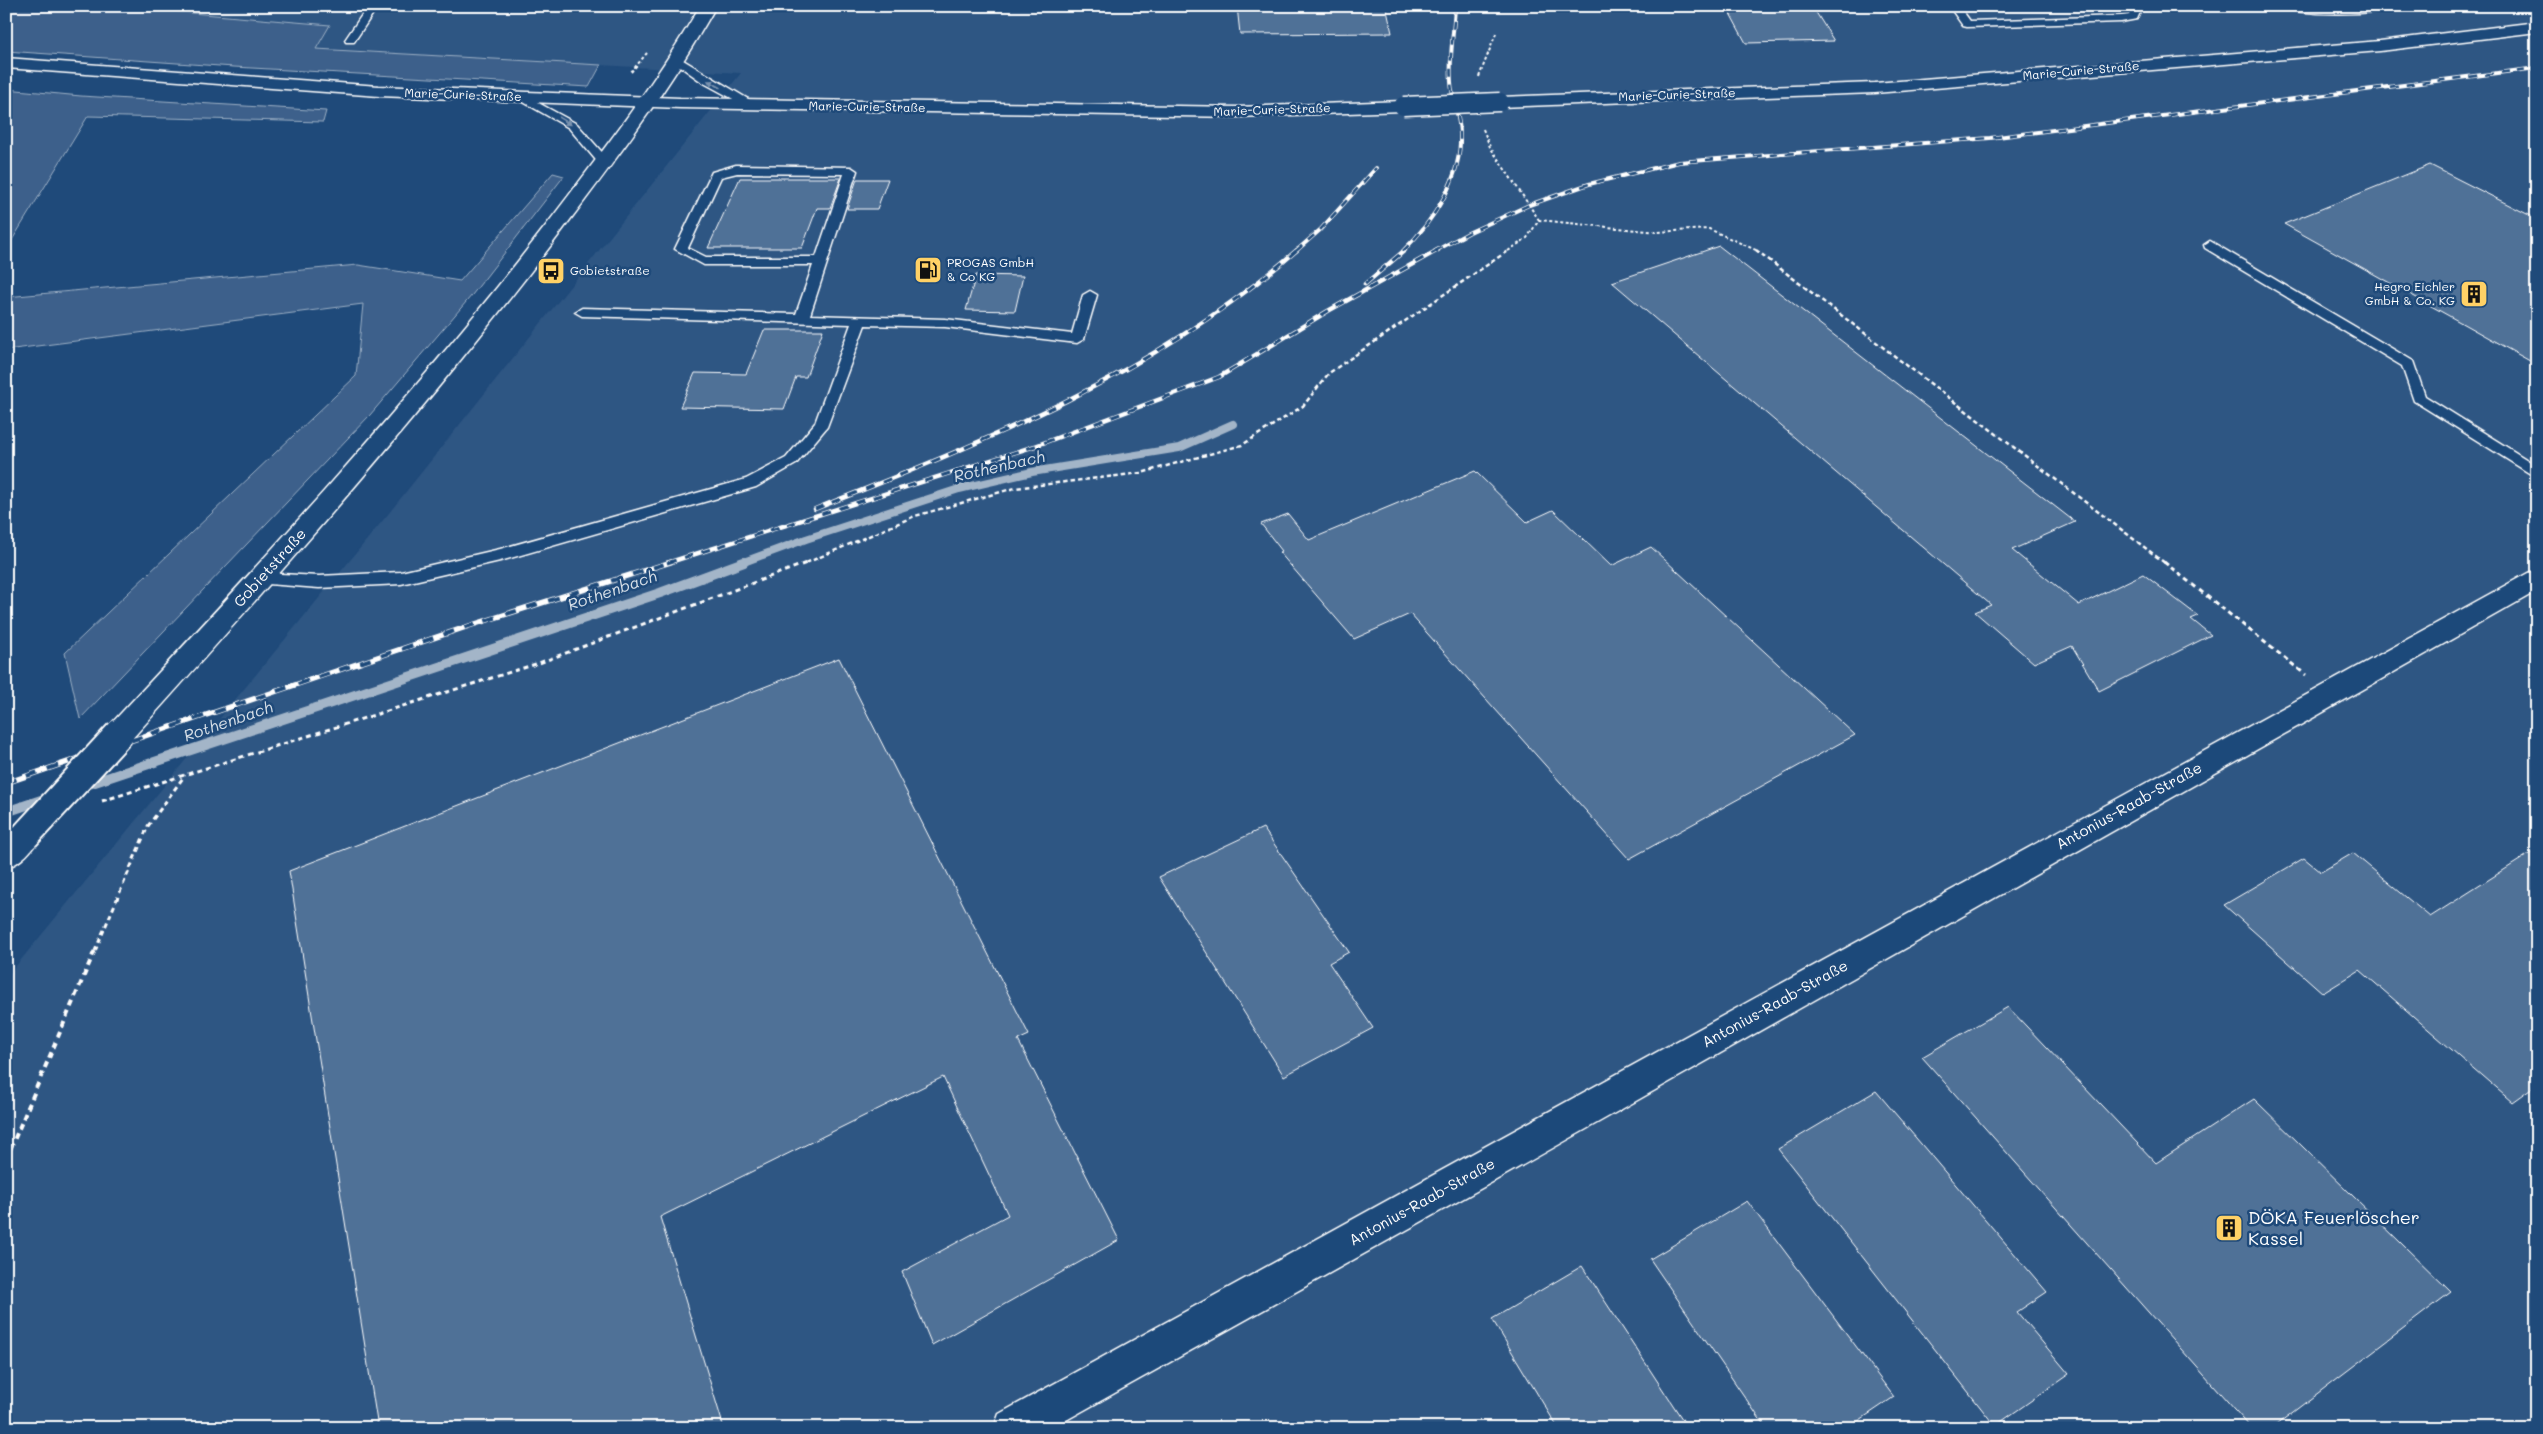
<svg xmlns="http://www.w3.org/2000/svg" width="2543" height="1434" viewBox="0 0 2543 1434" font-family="Mali,sans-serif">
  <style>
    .built { fill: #2e5683 }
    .green { fill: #3c618b; stroke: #9eb0c5 }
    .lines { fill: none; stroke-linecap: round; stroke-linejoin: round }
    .stream-far1 { stroke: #a3b5c8; stroke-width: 8 }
    .stream { stroke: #a3b5c8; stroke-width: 10 }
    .building { fill: #507197; stroke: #fff }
    .lane-casing { stroke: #fff; stroke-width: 3 }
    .street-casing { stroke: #fff; stroke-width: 3 }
    .secondary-casing { stroke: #fff; stroke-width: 3 }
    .path-far3 { stroke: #fff; stroke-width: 2; stroke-dasharray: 3 2.5; stroke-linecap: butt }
    .path-far2 { stroke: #fff; stroke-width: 2.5; stroke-dasharray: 4.5 3; stroke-linecap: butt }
    .path-far1 { stroke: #fff; stroke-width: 3; stroke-dasharray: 5 4; stroke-linecap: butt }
    .path { stroke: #fff; stroke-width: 4; stroke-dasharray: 6 5; stroke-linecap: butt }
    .lane { fill: #1f4a7a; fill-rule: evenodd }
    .street { fill: #1f4a7a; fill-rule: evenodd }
    .secondary { fill: #1f4a7a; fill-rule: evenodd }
    .rail-far2-casing { stroke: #fff; stroke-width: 4 }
    .rail-far1-casing { stroke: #fff; stroke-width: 4.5 }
    .rail-casing { stroke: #fff; stroke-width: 5.5 }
    .rail-far2 { stroke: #1f4a7a; stroke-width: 2.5; stroke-dasharray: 8; stroke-linecap: butt }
    .rail-far1 { stroke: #1f4a7a; stroke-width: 3; stroke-dasharray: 9; stroke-linecap: butt }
    .rail { stroke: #1f4a7a; stroke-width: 4; stroke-dasharray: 11; stroke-linecap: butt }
    .street-bridge-casing { stroke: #fff; stroke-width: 32; stroke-linecap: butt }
    .secondary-bridge-casing { stroke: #fff; stroke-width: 21; stroke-linecap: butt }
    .street-bridge { stroke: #1f4a7a; stroke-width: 28 }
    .secondary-bridge { stroke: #1f4a7a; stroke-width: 18 }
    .oneway { fill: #7992af }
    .labels { text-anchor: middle; stroke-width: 5; stroke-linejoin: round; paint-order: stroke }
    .far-street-label { font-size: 12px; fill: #fff; stroke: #1f4a7a }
    .far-poi-label { font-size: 12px; fill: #fff; stroke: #1f4a7a; text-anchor: start }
    .street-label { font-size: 15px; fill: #fff; stroke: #1f4a7a }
    .water-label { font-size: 16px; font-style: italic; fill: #d8e0e8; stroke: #1f4a7a }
    .near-poi-label { font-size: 18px; fill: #fff; stroke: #1f4a7a; text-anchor: start }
  </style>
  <rect width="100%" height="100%" fill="#1f4a7a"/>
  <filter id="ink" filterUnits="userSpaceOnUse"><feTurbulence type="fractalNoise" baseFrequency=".02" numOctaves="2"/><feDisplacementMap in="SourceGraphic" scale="10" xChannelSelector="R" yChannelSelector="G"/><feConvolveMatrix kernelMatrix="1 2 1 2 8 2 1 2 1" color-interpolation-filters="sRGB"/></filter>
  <g filter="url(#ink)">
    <polygon class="built" points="111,6 2537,6 2537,1428 6,1428 6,978 389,513 741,73 315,49 330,25"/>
    <g class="green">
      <polygon points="6,6 111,6 330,25 316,49 601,65 589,87 234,67 6,51"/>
      <polygon points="6,89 81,96 326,111 323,122 88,116 6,250"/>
      <polygon points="553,173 564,176 472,295 370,415 80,719 65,653 356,376 363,304 6,350 6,297 358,265 460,281"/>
    </g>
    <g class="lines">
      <polyline class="stream-far1" points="741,563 806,539 959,489 1032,472 1179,448 1233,424"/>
      <g class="stream">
        <polyline points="83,786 660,593 744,562"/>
        <polyline points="6,812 50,797"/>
      </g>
    </g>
    <g class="building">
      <polygon points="1237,6 1386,6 1392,33 1240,34"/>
      <polygon points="1726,6 1812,6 1834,41 1746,43"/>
      <polygon points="2430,165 2537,219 2537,365 2284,224"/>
      <polygon points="740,178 841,178 830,208 817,208 802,248 708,248"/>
      <polygon points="857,179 888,179 877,209 847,209"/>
      <polygon points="1719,246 2075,522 2012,550 2079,605 2143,574 2198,616 2191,619 2211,635 2099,691 2072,646 2034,663 1975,612 1991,605 1612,282"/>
      <polygon points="976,275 1023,276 1015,311 966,310"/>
      <polygon points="764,330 823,330 806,377 796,377 784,409 680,407 695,373 746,374"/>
      <polygon points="1475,471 1527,522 1553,510 1611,566 1651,547 1855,735 1629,859 1410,614 1354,639 1279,552 1282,551 1261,524 1288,514 1309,540"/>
      <polygon points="839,658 1029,1035 1018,1040 1119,1240 932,1345 902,1272 1008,1215 943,1077 660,1217 724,1428 378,1428 289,871"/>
      <polygon points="1263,828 1349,952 1329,963 1373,1028 1284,1076 1159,877"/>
      <polygon points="2537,849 2537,1084 2512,1102 2360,970 2323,993 2224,905 2304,858 2321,872 2353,853 2430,917"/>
      <polygon points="2008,1007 2156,1163 2254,1099 2451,1292 2272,1428 2251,1428 1922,1057"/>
      <polygon points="1876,1091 2047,1292 2017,1312 2069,1374 1995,1426 1778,1149"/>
      <polygon points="1747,1201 1894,1397 1848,1428 1766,1428 1650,1259"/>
      <polygon points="1582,1266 1688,1428 1558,1428 1492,1319"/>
    </g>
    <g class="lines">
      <defs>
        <g id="lane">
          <polygon points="368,6 378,6 354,42 346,42 345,40"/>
          <polygon points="1949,6 1959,6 1970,21 2121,16 2129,15 2131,10 2128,6 2139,6 2141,10 2137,19 2121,22 1967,27 1963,26"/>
          <path d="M 2277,6 L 2400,6 C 2388,16 2289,16 2277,6 Z"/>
          <polygon points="678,57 758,105 752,108 748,107 702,82 674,62 674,58"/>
          <polygon points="522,94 577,124 608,159 608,165 600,165 569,128 518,99 518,95"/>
          <path d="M 736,165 L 851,167 L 857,171 L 810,315 L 945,319 L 1072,334 L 1083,295 L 1090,291 L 1097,295 L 1084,339 L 1077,343 L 945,327 L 865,325 L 827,427 L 796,464 L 756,487 L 500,561 L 401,584 L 319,588 L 255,583 L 253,579 L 255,575 L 261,573 L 319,576 L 401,572 L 500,549 L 746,479 L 786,458 L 815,423 L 851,324 L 582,316 L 575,312 L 582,308 L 796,314 L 813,265 L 704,265 L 675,249 L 712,172 ZM 737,173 L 844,174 L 816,257 L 706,257 L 688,248 L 721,177 Z"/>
          <polygon points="2210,241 2413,361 2425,396 2537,466 2537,478 2414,401 2402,366 2205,248 2204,245"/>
        </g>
        <g id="street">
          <path d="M 700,6 L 716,6 C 670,88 614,162 558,236 C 425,412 277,577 130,741 L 120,744 L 110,741 L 106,733 L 110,725 C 260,564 409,402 544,228 C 599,156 654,85 700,6 Z"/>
          <polygon points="2537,570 2537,591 1505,1175 1052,1428 994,1428 999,1414 2528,573"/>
          <path d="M 25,824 L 35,827 L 40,836 C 33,850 21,863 6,868 L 6,836 L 15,827 Z"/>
        </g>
        <g id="secondary">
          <polygon points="2537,22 2537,32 2380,51 1875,93 1500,107 1494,106 1491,102 1494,98 1500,97 1875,83 2380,41"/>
          <polygon points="6,58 379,86 680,98 1238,107 1403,101 1409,102 1412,106 1409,110 1403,111 1238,117 680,108 379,96 6,68"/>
        </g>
      </defs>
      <use href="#lane" class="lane-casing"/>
      <use href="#street" class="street-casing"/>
      <use href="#secondary" class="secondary-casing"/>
      <g class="path-far3">
        <polyline points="631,72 647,53"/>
        <polyline points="1479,77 1497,31"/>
        <polyline points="1483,129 1490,147 1539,220"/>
        <polyline points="1508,251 1527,238 1539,220 1657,232 1709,229 1758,251"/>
      </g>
      <g class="path-far2">
        <polyline points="1756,250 2165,563"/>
        <polyline points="806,563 915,516 1015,488 1141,473 1242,445 1303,406 1329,373 1509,250"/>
      </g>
      <g class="path-far1">
        <polyline points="2164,562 2306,675"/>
        <polyline points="102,801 539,663 809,562"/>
        <polyline points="95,951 148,826 185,775"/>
      </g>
      <polyline class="path" points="6,1159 95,950"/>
      <use href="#lane" class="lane"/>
      <use href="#street" class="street"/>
      <use href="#secondary" class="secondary"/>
      <defs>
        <g id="rail-far2">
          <polyline points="1296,251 1320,230 1376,168"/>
          <path d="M 1403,251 C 1433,221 1462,179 1460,134 C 1460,117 1452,100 1451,82 C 1449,57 1454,31 1455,6"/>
          <polyline points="1435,251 1470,232 1529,205 1589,184 1679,162 1990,138 2537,68"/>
        </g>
        <g id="rail-far1">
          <polyline points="1365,284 1405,250"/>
          <path d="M 815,509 C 987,441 1156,373 1297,250"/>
          <polyline points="667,563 1035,446 1219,377 1328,311 1438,250"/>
        </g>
        <polyline id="rail" points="6,783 472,625 671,562"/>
      </defs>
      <use href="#rail-far2" class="rail-far2-casing"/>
      <use href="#rail-far1" class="rail-far1-casing"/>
      <use href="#rail" class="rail-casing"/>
      <use href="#rail-far2" class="rail-far2"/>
      <use href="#rail-far1" class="rail-far1"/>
      <use href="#rail" class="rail"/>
      <defs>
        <polyline id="street-bridge" points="25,836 120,733"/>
        <polyline id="secondary-bridge" points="1403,106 1500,102"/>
      </defs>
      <use href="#street-bridge" class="street-bridge-casing"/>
      <use href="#secondary-bridge" class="secondary-bridge-casing"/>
      <use href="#street-bridge" class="street-bridge"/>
      <use href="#secondary-bridge" class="secondary-bridge"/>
    </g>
    <defs><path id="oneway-solid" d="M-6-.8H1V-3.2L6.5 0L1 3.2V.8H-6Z" transform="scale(1.25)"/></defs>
    <g class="oneway">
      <use href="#oneway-solid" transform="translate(714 84) rotate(-152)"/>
      <use href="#oneway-solid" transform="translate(565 121) rotate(31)"/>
    </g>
  </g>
  <defs>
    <symbol id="fuel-square" viewBox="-11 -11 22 22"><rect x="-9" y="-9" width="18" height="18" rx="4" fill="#ffd166" stroke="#1f4a7a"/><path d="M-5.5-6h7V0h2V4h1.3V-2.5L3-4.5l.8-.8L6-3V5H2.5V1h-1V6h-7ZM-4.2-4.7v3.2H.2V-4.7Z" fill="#111"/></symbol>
    <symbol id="bus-square" viewBox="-11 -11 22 22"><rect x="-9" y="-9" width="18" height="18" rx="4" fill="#ffd166" stroke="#1f4a7a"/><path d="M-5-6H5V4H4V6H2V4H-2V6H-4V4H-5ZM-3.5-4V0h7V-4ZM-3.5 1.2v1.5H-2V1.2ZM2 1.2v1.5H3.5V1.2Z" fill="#111"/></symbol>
    <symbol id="building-square" viewBox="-11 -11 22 22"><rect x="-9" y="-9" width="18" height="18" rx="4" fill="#ffd166" stroke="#1f4a7a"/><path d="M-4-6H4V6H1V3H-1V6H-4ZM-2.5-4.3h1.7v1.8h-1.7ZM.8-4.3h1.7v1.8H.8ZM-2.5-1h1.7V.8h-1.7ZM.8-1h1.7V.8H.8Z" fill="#111"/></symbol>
  </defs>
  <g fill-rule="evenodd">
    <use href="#fuel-square" x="912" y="254" width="32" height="32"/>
    <use href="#bus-square" x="535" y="255" width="32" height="32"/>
    <use href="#building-square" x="2458" y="278" width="32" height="32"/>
    <use href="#building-square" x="2213" y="1212" width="32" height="32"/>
  </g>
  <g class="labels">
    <g class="far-street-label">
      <text transform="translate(2081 71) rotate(-5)" y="4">Marie-Curie-Straße</text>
      <text transform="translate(463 95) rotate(2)" y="4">Marie-Curie-Straße</text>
      <text transform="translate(1677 95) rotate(-2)" y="4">Marie-Curie-Straße</text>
      <text transform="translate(867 107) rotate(1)" y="4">Marie-Curie-Straße</text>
      <text transform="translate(1272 110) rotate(-2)" y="4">Marie-Curie-Straße</text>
    </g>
    <g class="far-poi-label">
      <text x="947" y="267">PROGAS GmbH<tspan x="947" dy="14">&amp; Co KG</tspan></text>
      <text x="570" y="275">Gobietstraße</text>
      <text x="2455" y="291" text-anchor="end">Hegro Eichler<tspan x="2455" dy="14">GmbH &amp; Co. KG</tspan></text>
    </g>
    <g class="street-label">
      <text transform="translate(270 568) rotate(-48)" y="5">Gobietstraße</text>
      <text transform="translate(2129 806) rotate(-29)" y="5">Antonius-Raab-Straße</text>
      <text transform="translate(1775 1004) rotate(-29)" y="5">Antonius-Raab-Straße</text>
      <text transform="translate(1422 1202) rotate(-29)" y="5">Antonius-Raab-Straße</text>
    </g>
    <g class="water-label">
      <text transform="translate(999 466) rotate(-13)" y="6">Rothenbach</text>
      <text transform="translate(612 590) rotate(-19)" y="6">Rothenbach</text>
      <text transform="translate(228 721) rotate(-19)" y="6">Rothenbach</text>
    </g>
    <g class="near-poi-label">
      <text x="2248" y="1224">DÖKA Feuerlöscher<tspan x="2248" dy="21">Kassel</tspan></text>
    </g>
  </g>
  <rect width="2543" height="1434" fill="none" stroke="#1f4a7a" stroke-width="25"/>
  <rect x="12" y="12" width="2518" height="1409" fill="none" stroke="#fff" stroke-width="2" filter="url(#ink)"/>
</svg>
